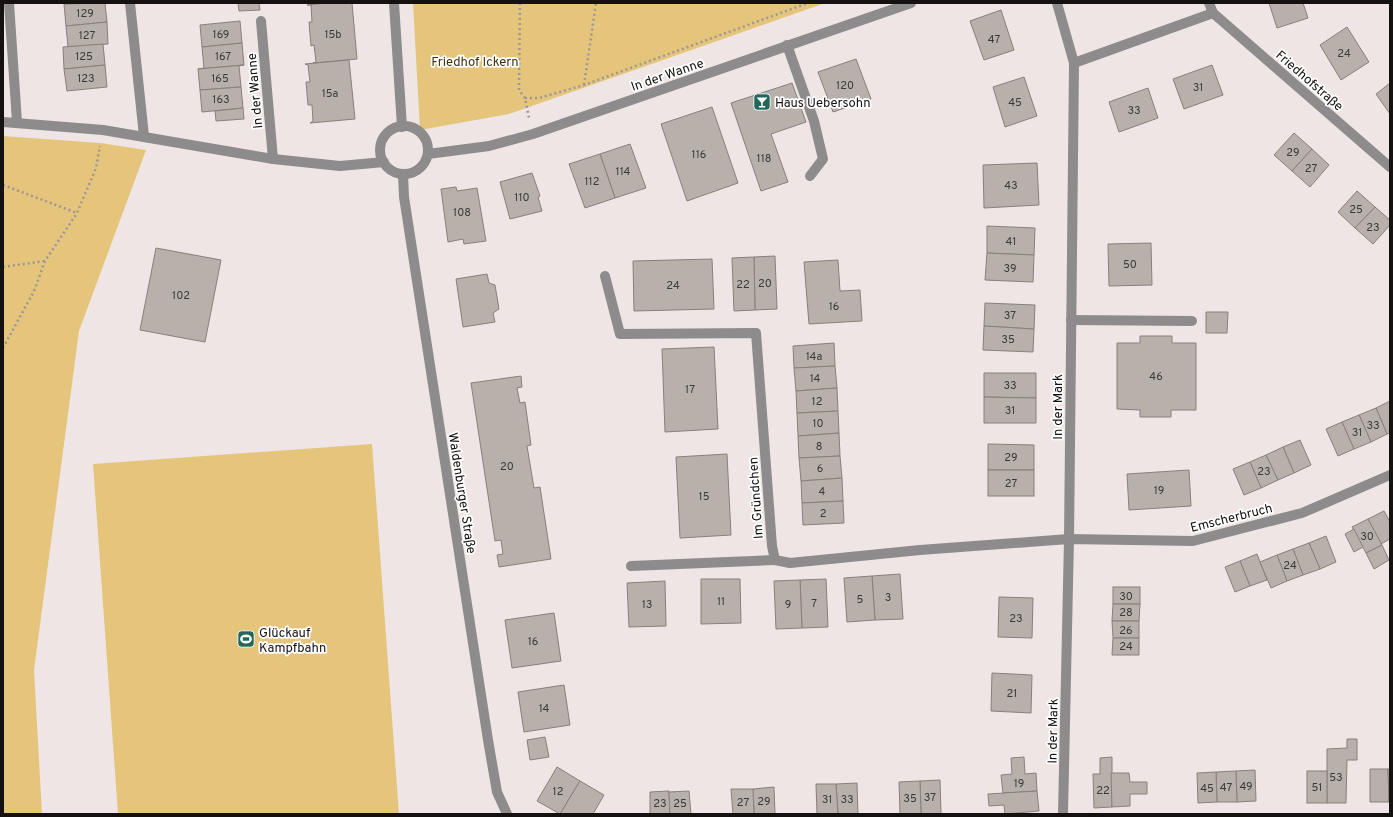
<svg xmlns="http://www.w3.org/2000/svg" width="1393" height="817" viewBox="0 0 1393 817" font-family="Overpass,sans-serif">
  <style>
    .green { fill: #e5c57c }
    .building { fill: #b7b0ab; stroke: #87807b }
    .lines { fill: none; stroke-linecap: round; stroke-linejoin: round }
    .path { stroke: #9e9695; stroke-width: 2.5; stroke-dasharray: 2 3; stroke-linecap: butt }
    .minor { stroke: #8e8b8c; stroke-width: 10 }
    .labels { text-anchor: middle; stroke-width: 3.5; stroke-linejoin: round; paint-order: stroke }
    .number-label { font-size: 11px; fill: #3d3937 }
    .park-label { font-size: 13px; fill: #3f310e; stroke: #fff }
    .street-label { font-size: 13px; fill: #141110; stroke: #fff }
    .poi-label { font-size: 13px; fill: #141110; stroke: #fff; text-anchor: start }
  </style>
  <rect width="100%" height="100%" fill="#efe5e4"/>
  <g class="green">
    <polygon points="413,3 825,3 509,114 420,130"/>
    <polygon points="3,136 100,143 146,150 79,331 34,670 42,814 3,814"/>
    <polygon points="372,444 399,814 118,814 93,464"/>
  </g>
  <g class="building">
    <polygon points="105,3 107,22 66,26 64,4"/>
    <polygon points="238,3 259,3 260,10 239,11"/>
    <polygon points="326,3 352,3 357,59 313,63 316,62 314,45 311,46 309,22 312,22 311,5 307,5"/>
    <polygon points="1269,3 1303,3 1308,18 1277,28"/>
    <polygon points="1001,10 1014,50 984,60 970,21"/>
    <polygon points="240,21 242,43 202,47 200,25"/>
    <polygon points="107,22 108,44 68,47 66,26"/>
    <polygon points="1347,27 1369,62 1341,80 1320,45"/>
    <polygon points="242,43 244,65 198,69 204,68 202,47"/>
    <polygon points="103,44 105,65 64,69 63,47"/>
    <polygon points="856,59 871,99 833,112 818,72"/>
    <polygon points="349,60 355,119 310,123 313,121 312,105 308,105 306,82 310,82 308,65 305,64"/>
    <polygon points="105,65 107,87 67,91 64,69"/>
    <polygon points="244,65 239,66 241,87 200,90 198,69"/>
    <polygon points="1212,65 1223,95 1184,109 1173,79"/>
    <polygon points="1024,77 1037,116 1005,127 993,87"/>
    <polygon points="792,83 806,122 771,134 788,182 761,191 731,103"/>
    <polygon points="1390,83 1390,114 1376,94"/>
    <polygon points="241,87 243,108 202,112 200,90"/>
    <polygon points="1148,88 1158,118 1119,132 1109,102"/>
    <polygon points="712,107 738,183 687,201 661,124"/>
    <polygon points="243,108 244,119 216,121 215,111"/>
    <polygon points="1294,133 1312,149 1292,171 1274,155"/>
    <polygon points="630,144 646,188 615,198 600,154"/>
    <polygon points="1312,149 1329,165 1310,187 1292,171"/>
    <polygon points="600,154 615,198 585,208 569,164"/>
    <polygon points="1037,163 1039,205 984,208 983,165"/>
    <polygon points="532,173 540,196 538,197 542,211 510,219 500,182"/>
    <polygon points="456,187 457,191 477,188 486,241 464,244 463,239 448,242 441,189"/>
    <polygon points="1357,191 1375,207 1355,228 1338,212"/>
    <polygon points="1375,207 1390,220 1390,225 1373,244 1355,228"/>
    <polygon points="987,226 1035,228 1034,255 987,253"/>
    <polygon points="1151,243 1152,285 1109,286 1108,244"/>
    <polygon points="156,248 221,260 205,342 140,330"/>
    <polygon points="987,253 1034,255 1033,282 985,280"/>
    <polygon points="775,256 777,309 755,310 754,257"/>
    <polygon points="754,257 755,310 734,311 732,258"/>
    <polygon points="712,259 714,309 634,311 633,261"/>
    <polygon points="838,260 840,291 860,290 862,321 809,324 804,262"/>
    <polygon points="487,274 489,283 495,285 499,309 493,313 495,322 463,327 456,279"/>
    <polygon points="985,303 1035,305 1034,329 984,326"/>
    <polygon points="1206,312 1228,312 1227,333 1206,333"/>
    <polygon points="984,326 1034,329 1033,352 983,350"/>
    <polygon points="1140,336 1172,336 1172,343 1196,343 1196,410 1171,410 1171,417 1140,417 1140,410 1117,409 1117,343 1140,343"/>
    <polygon points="834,343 835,366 794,368 793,346"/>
    <polygon points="714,347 718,429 665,432 662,349"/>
    <polygon points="835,366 837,388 796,391 794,368"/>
    <polygon points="984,373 1036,373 1036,398 984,397"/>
    <polygon points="521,376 522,387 517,388 520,403 525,402 531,445 527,446 534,488 540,487 551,559 499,567 497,555 503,554 501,540 495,541 471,383"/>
    <polygon points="837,388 838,411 797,413 796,391"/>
    <polygon points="984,397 1036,398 1036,423 984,423"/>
    <polygon points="1390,401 1390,433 1387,434 1376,408"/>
    <polygon points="1376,408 1387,434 1371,442 1359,415"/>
    <polygon points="838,411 839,433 798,436 797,413"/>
    <polygon points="1359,415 1371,442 1354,449 1342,422"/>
    <polygon points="1342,422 1354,449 1338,456 1326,429"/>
    <polygon points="839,433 840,456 799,458 798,436"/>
    <polygon points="1300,440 1311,465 1294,473 1283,447"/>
    <polygon points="988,444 1034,445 1034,470 988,470"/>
    <polygon points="1283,447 1294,473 1278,480 1266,455"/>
    <polygon points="727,454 731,535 680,538 676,457"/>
    <polygon points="1266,455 1278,480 1261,488 1250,462"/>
    <polygon points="840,456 842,478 801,481 799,458"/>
    <polygon points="1250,462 1261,488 1244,495 1233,469"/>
    <rect x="988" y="470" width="46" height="26"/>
    <polygon points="1189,470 1191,506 1129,510 1127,474"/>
    <polygon points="842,478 843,501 802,503 801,481"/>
    <polygon points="843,501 844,523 803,525 802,503"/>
    <polygon points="1384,511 1390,522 1390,539 1381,544 1368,519"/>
    <polygon points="1368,519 1382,545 1366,553 1352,527"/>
    <polygon points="1354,529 1363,547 1354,552 1345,534"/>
    <polygon points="1326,536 1336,562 1320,569 1309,543"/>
    <polygon points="1309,543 1320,569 1303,575 1293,549"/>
    <polygon points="1382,545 1389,560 1374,569 1366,553"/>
    <polygon points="1293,549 1303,575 1287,581 1277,555"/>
    <polygon points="1257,554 1267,580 1250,586 1240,561"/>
    <polygon points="1277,555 1287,581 1271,588 1260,562"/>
    <polygon points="1240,561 1250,586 1235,592 1225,567"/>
    <polygon points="900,574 903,619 875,620 872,576"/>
    <polygon points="872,576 875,620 847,622 844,578"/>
    <polygon points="701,579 740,579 741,623 701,624"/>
    <polygon points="826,579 828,627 802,628 800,580"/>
    <polygon points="800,580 802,628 776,629 774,581"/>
    <polygon points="665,581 666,626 629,627 627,583"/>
    <rect x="1113" y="587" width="27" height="17"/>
    <polygon points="999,597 1033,598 1032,638 998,637"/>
    <polygon points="1113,604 1140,604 1139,621 1112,621"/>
    <polygon points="554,613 561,661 512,668 505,620"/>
    <polygon points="1112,621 1139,621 1139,638 1113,638"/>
    <polygon points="1113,638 1139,638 1139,655 1112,655"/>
    <polygon points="992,673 1032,675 1031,713 991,711"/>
    <polygon points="564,685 570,725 524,732 518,692"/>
    <polygon points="545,737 549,757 530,760 527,740"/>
    <polygon points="1347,739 1357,739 1357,760 1347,760 1346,803 1327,803 1327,749 1347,748"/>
    <polygon points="1024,757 1025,774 1036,773 1037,791 1003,793 1001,775 1012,774 1011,758"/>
    <polygon points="1112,757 1112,807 1094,808 1093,774 1100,774 1100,758"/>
    <polygon points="557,767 580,781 560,814 537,801"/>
    <polygon points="1370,769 1388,769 1389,802 1370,802"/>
    <polygon points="1388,769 1390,769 1390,802 1389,802"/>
    <polygon points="1255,770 1256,801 1237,802 1236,771"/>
    <polygon points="1236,771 1237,802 1217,802 1216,772"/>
    <rect x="1307" y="771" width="20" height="32"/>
    <polygon points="1216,772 1217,802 1198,803 1197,773"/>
    <polygon points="1111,773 1129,773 1130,782 1147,782 1147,794 1130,794 1130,806 1112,807"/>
    <polygon points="940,780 941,814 921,814 920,781"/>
    <polygon points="580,781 604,795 593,814 560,814"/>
    <polygon points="920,781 921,814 900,814 899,782"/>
    <polygon points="857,783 858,814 838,814 836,784"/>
    <polygon points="816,784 836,784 838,814 817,814"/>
    <polygon points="774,787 775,814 754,814 753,789"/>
    <polygon points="731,789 753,789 754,814 733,814"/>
    <polygon points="669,791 670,814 650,814 650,792"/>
    <polygon points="689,791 691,814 670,814 669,792"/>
    <polygon points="1037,791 1039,811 1005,814 1004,805 989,806 988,794"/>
  </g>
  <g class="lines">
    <g class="path">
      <polyline points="520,3 519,90 525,98 529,118"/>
      <polyline points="584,85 596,3"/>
      <polyline points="525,98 539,98 584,85 808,3"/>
      <polyline points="3,185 77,213"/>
      <polyline points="3,267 45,261"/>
      <polyline points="3,348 34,291 45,261 77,213 96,168 100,146"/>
    </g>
    <g class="minor">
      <polyline points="9,3 17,122"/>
      <polyline points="130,3 144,136"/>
      <polyline points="394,3 402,127"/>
      <polyline points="1057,3 1074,63 1069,539 1063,814"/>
      <polyline points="1209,3 1213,13 1390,167"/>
      <polyline points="261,21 273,159"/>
      <polyline points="787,45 814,121 823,159 810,176"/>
      <polyline points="1074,63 1213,13"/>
      <polyline points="3,122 103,130 273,159 340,166 384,162"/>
      <circle cx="404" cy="150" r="24"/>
      <polyline points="428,154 489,146 533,134 911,3"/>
      <polyline points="403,174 404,197 488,740 497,792 507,814"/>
      <polyline points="605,276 620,334 756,333 772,546 775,560 790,563 920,550 1069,539 1193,541 1302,513 1390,475"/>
      <polyline points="1071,320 1192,321"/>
      <polyline points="631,566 775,560"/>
    </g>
  </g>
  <defs>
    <symbol id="bar-square" viewBox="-11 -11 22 22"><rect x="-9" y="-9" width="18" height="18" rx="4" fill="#22675a" stroke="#fff"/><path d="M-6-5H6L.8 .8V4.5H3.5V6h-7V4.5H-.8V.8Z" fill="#fff"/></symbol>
    <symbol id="stadium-square" viewBox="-11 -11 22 22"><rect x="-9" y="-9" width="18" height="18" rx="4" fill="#22675a" stroke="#fff"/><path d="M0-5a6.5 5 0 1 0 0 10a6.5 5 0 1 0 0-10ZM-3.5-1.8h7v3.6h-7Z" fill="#fff"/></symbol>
  </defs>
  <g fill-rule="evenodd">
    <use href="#bar-square" x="752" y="92" width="20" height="20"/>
    <use href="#stadium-square" x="236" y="629" width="20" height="20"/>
  </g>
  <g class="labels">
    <g class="number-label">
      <text x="85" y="17">129</text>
      <text x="221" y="38">169</text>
      <text x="333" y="38">15b</text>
      <text x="87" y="39">127</text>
      <text x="994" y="43">47</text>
      <text x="1344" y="57">24</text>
      <text x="84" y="60">125</text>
      <text x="223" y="60">167</text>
      <text x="86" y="82">123</text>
      <text x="220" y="82">165</text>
      <text x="845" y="89">120</text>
      <text x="1198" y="91">31</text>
      <text x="330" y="97">15a</text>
      <text x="221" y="103">163</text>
      <text x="1015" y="106">45</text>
      <text x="1134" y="114">33</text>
      <text x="1293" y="156">29</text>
      <text x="699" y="158">116</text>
      <text x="764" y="162">118</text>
      <text x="1311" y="172">27</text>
      <text x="623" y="175">114</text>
      <text x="592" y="185">112</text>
      <text x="1011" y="189">43</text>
      <text x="522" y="201">110</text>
      <text x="1356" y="213">25</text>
      <text x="462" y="216">108</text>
      <text x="1373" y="231">23</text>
      <text x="1011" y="245">41</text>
      <text x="1130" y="268">50</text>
      <text x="1010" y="272">39</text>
      <text x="765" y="287">20</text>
      <text x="743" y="288">22</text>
      <text x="673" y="289">24</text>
      <text x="181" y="299">102</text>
      <text x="834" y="310">16</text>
      <text x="1010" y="319">37</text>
      <text x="1008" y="343">35</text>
      <text x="814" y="360">14a</text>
      <text x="1156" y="380">46</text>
      <text x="815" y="382">14</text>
      <text x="1010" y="389">33</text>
      <text x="690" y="393">17</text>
      <text x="817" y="405">12</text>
      <text x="1010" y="414">31</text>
      <text x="818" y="427">10</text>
      <text x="1373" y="429">33</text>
      <text x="1357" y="436">31</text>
      <text x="819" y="450">8</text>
      <text x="1011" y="461">29</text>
      <text x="507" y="470">20</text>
      <text x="820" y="472">6</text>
      <text x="1264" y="475">23</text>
      <text x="1011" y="487">27</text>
      <text x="1159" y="494">19</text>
      <text x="822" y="495">4</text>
      <text x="704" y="500">15</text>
      <text x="823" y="517">2</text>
      <text x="1367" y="540">30</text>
      <text x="1290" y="569">24</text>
      <text x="1126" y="600">30</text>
      <text x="888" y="601">3</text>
      <text x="860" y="603">5</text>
      <text x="721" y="605">11</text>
      <text x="814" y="607">7</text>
      <text x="647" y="608">13</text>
      <text x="788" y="608">9</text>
      <text x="1126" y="616">28</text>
      <text x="1016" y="622">23</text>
      <text x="1126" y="634">26</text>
      <text x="533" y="645">16</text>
      <text x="1126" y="650">24</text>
      <text x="1012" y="697">21</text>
      <text x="544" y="712">14</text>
      <text x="1336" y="781">53</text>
      <text x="1019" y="787">19</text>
      <text x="1246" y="790">49</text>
      <text x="1226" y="791">47</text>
      <text x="1317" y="791">51</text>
      <text x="1207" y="792">45</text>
      <text x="1103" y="794">22</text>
      <text x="558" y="795">12</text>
      <text x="930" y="801">37</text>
      <text x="910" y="802">35</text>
      <text x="827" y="803">31</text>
      <text x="847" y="803">33</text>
      <text x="764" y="805">29</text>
      <text x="743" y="806">27</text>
      <text x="660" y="807">23</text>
      <text x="680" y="807">25</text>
    </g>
    <g class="park-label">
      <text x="475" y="66">Friedhof Ickern</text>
    </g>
    <g class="street-label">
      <text transform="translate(667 74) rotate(-19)" y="5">In der Wanne</text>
      <text transform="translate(1310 80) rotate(41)" y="5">Friedhofstraße</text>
      <text transform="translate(254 91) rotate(-95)" y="5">In der Wanne</text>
      <text transform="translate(1057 407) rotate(-90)" y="5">In der Mark</text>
      <text transform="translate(463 493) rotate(81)" y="5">Waldenburger Straße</text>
      <text transform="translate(755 498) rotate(-94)" y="5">Im Gründchen</text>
      <text transform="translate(1231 517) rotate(-14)" y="5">Emscherbruch</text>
      <text transform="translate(1052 731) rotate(-89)" y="5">In der Mark</text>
    </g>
    <g class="poi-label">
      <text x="775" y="107">Haus Uebersohn</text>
      <text x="259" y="637">Glückauf<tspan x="259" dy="15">Kampfbahn</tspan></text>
    </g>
  </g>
  <rect width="1393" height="817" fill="none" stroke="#141110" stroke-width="8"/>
</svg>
